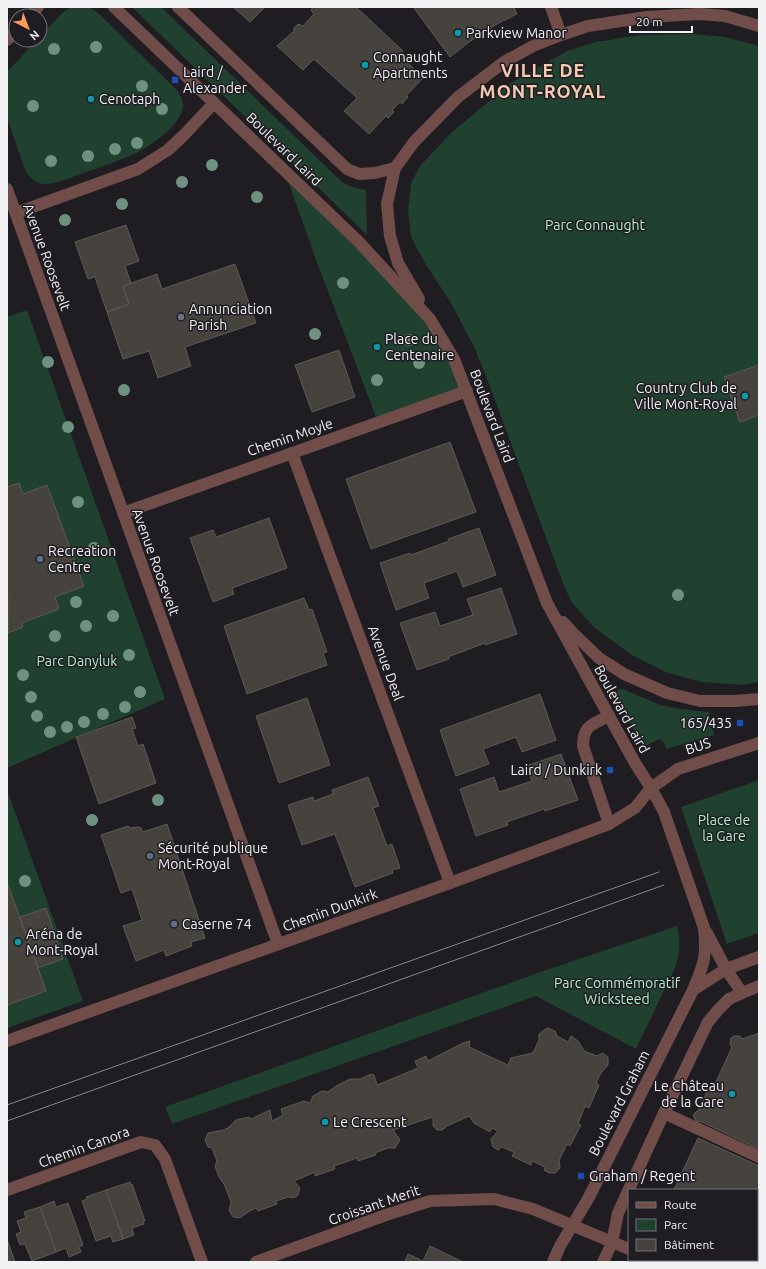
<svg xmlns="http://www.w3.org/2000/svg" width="766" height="1269" viewBox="0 0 766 1269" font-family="Ubuntu,sans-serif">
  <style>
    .green { fill: #204030 }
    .building { fill: #46423d; stroke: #5d5954 }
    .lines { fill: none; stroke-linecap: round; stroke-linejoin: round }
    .minor { stroke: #714d4a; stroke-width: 12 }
    .tram { stroke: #89888c; stroke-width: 1 }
    .minor-bridge { stroke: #714d4a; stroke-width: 12 }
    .tree { fill: #6f9280 }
    .culture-dot { fill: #0f9aa8; stroke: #1f1d22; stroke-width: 1.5 }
    .transit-dot { fill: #1a4fb4; stroke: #1f1d22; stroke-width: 1.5 }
    .worship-dot { fill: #6b7280; stroke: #1f1d22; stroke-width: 1.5 }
    .service-dot { fill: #5c6f8a; stroke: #1f1d22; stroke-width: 1.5 }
    .labels { text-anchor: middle; stroke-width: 3; stroke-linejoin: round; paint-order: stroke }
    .poi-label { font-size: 14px; fill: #f2f1f4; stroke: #1f1d22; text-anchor: start }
    .street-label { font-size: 14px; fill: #f2f1f4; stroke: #1f1d22 }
    .park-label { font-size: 14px; fill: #b1f1cd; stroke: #1f1d22 }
    .district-label { font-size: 18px; font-weight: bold; letter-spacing: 1px; fill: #f5cab0; stroke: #1f1d22 }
  </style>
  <rect width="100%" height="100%" fill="#1f1d22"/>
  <g class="green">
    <path d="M 71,7 L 89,7 L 98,13 L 176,89 C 180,95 183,100 183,106 C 182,124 151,146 136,153 C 113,164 88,171 64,180 C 47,185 37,188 26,172 L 7,118 L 7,72 L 37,40 L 40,40 L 40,37 L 62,13 Z"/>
    <polygon points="132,7 161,7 342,182 352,187 366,190 367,235"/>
    <polygon points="691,34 725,37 759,46 759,682 742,685 702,682 668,673 632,655 595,628 572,603 564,586 486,376 474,347 451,303 425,263 411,237 408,210 411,183 420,166 451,133 511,83 567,51 596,42 621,38 641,35"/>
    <polygon points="284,170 430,319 467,391 378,422 318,265"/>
    <polygon points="27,310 165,699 7,768 7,317"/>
    <polygon points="619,689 625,690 660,705 681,709 709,712 714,735 667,749 662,740 659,739 643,747 620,704 617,692"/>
    <polygon points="759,780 759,933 727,944 681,807"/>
    <polygon points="7,790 83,1001 7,1028"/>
    <path d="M 677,926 C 681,943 680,954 674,970 L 636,1049 L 536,996 L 172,1124 L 165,1107 L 532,975 Z"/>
  </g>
  <g class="building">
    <polygon points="233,7 265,7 250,22"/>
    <polygon points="313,7 356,7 403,51 400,55 423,78 406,96 408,97 402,104 400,102 392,110 394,112 388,118 386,116 369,134 344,111 357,98 314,59 303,70 277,46 294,31 294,28 298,24 303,26 314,14 311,10"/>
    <polygon points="415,7 514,7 517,14 497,24 469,42 450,57 414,8"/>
    <polygon points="126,225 139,261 125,266 131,283 123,286 129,304 107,312 95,277 88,279 75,242"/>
    <polygon points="235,264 256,323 185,347 191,366 158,378 149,351 123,359 107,312 129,304 123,286 157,274 162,289"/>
    <polygon points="339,350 355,397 312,412 295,365"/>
    <polygon points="759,365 759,415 740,422 724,377"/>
    <polygon points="450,442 476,512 371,549 346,479"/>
    <polygon points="19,483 23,494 47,485 84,586 55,597 59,609 22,623 23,627 8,633 7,487"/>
    <polygon points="269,518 287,568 232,588 234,594 213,602 190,538 213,530 216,537"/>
    <polygon points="479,528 496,575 463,587 457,571 424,583 429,598 396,610 380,563 410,553 411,555 449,541 448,539"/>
    <polygon points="501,588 517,634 485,645 485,643 448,657 449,659 417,670 400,623 435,612 440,626 473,615 467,599"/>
    <polygon points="304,598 309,610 312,609 327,652 323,653 327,665 247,694 224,626"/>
    <polygon points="540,694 556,740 522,752 516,737 483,749 489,764 456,776 440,730"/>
    <polygon points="307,698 330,765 279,783 256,716"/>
    <polygon points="132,717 136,728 132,729 138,746 143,744 156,783 99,804 76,737"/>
    <polygon points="561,754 578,800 545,811 544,809 507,822 508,825 476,836 460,789 494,777 499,792 532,781 526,766"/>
    <polygon points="368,777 379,806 373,808 387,846 392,844 400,868 392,870 393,873 355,887 335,834 302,845 288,805 313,797 314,801 333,794 332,790"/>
    <polygon points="167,824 205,938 191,942 192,946 166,956 164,950 136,961 123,926 142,920 132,889 121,893 101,835 128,826 130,828 139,827 141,828 143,832"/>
    <polygon points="7,882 46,991 7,1005"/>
    <polygon points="46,908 63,959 38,968 20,917"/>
    <polygon points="547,1028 555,1031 557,1036 568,1042 571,1036 578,1041 584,1051 597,1056 603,1053 608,1057 608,1065 601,1073 596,1083 599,1085 589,1108 585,1106 578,1124 581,1125 570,1146 567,1144 559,1160 560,1168 555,1173 549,1173 544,1170 545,1167 532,1161 531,1165 512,1156 514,1152 502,1147 498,1150 493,1147 491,1139 498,1131 492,1128 490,1132 474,1123 469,1116 447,1126 442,1130 437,1130 433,1126 433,1117 393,1130 400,1140 395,1148 388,1148 375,1153 376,1155 358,1161 357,1158 334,1166 335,1169 315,1176 315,1172 294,1181 300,1188 298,1195 294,1198 288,1197 276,1201 277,1204 258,1211 256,1208 248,1212 240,1218 233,1217 229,1210 231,1202 224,1184 219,1177 215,1166 217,1161 212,1148 208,1147 205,1140 208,1133 223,1130 228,1128 236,1120 249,1117 251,1119 270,1110 272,1121 283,1115 281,1109 304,1101 310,1103 313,1096 322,1091 328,1092 336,1086 350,1079 360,1079 371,1074 374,1075 377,1085 418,1068 415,1061 426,1056 428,1061 463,1043 470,1041 469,1047 508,1065 511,1058 533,1053 539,1040 539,1034"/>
    <polygon points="759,1033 759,1148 754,1150 750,1145 702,1122 696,1121 693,1115 699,1109 711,1083 715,1084 732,1047 730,1045 731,1038 734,1036 740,1036 742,1039"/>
    <polygon points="698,1138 759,1166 759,1234 757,1238 757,1190 674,1190"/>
    <polygon points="130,1182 131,1185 132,1184 145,1221 143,1221 144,1224 132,1228 134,1235 123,1239 106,1190"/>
    <polygon points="106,1190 123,1239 113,1242 111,1236 96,1241 82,1201 87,1199 86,1197"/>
    <polygon points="54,1201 56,1207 68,1203 83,1245 79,1247 81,1252 69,1257 66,1248 56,1252 40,1207"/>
    <polygon points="40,1207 56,1252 32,1261 25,1244 20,1245 16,1234 21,1232 17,1221 26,1218 24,1212"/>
    <polygon points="7,1239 15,1262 7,1262"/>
    <polygon points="430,1246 463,1262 405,1262 408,1254 423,1261"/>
    <polygon points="735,1260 747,1260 746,1262 740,1262"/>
  </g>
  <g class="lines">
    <g class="minor">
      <polyline points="114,7 358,241 430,319 454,359 547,603 609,716 635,763 651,788 664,812"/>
      <polyline points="178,7 347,169 359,174 375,173 395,168"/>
      <polyline points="551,7 561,35"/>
      <polyline points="30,16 38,7"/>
      <polyline points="7,40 16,31"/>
      <polyline points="7,189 278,944"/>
      <polyline points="16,213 138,169 168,150 184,135 214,103"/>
      <polyline points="419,299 398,263 390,236 387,204 395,168 414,142 458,97 504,62 533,46 561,35 588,26 647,17 700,14 725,16 759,26"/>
      <polyline points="292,453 450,883"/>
      <polyline points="123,513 467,391"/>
      <polyline points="563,622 573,633 599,658 624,674 667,693 700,701 735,701 759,699"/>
      <path d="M 609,716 C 592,725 583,725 583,746 L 609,824"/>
      <polyline points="707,933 726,969 742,993"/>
      <polyline points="693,990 726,969 759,957"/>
      <polyline points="7,1041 450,883 609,824 635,808 651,788 678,769 759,743"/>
      <polyline points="664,1113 759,1157"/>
      <polyline points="7,1190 141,1142 155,1145 165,1159 202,1262"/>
      <polyline points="652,1260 657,1262"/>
      <polyline points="256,1262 386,1215 430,1201 494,1199 533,1209 629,1249"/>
      <path d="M 553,1262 L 560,1246 L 588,1199 L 693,990 C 704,964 707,957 704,928"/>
      <polyline points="603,1262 612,1243 618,1213 664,1113 708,1022 719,1009 729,999 742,993 759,986"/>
      <polyline points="756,1262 759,1256"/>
    </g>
    <g class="tram">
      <polyline points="7,1105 659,872"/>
      <polyline points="7,1121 664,885"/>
    </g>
    <polyline class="minor-bridge" points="664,812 704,928"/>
  </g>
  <g class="tree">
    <circle cx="96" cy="47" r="6"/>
    <circle cx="54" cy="49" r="6"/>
    <circle cx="142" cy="86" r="6"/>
    <circle cx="33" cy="106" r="6"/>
    <circle cx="162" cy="109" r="6"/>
    <circle cx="137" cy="143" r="6"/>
    <circle cx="115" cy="149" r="6"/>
    <circle cx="88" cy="156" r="6"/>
    <circle cx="51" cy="161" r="6"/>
    <circle cx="212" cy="165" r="6"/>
    <circle cx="182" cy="182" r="6"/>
    <circle cx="257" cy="197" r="6"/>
    <circle cx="122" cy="204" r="6"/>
    <circle cx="65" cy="220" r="6"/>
    <circle cx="343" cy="283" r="6"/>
    <circle cx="315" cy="334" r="6"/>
    <circle cx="409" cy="340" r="6"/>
    <circle cx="48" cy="362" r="6"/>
    <circle cx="419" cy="363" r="6"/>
    <circle cx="377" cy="380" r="6"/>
    <circle cx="124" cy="390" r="6"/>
    <circle cx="68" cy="427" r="6"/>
    <circle cx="78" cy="502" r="6"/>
    <circle cx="94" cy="548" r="6"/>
    <circle cx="678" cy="595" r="6"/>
    <circle cx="76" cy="602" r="6"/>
    <circle cx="113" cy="616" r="6"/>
    <circle cx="86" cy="626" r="6"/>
    <circle cx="55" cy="636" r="6"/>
    <circle cx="129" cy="655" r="6"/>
    <circle cx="23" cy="675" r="6"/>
    <circle cx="140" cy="692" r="6"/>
    <circle cx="31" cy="697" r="6"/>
    <circle cx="125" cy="707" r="6"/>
    <circle cx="103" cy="714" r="6"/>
    <circle cx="37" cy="716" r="6"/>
    <circle cx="84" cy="722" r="6"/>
    <circle cx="67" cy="727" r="6"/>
    <circle cx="50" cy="732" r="6"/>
    <circle cx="158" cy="800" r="6"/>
    <circle cx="92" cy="820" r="6"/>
    <circle cx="25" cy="881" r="6"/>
  </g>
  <g class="culture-dot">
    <circle cx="458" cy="33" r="4"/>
    <circle cx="365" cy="65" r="4"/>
    <circle cx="91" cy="99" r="4"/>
    <circle cx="377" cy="347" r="4"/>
    <circle cx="745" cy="396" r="4"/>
    <circle cx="18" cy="942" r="4"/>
    <circle cx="732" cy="1094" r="4"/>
    <circle cx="325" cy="1122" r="4"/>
  </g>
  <g class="transit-dot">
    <rect x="171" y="76" width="8" height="8" rx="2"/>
    <rect x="736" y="719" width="8" height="8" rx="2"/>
    <rect x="606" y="766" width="8" height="8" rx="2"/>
    <rect x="577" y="1172" width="8" height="8" rx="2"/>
  </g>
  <circle class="worship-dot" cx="181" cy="317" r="4"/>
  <g class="service-dot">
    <circle cx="40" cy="559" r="4"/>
    <circle cx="150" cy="856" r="4"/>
    <circle cx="174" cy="924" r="4"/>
  </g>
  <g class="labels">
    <g class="poi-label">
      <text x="466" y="38">Parkview Manor</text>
      <text x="373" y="62">Connaught<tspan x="373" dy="16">Apartments</tspan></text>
      <text x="183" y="77">Laird /<tspan x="183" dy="16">Alexander</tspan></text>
      <text x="99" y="104">Cenotaph</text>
      <text x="189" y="314">Annunciation<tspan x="189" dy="16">Parish</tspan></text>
      <text x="385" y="344">Place du<tspan x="385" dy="16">Centenaire</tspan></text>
      <text x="737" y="393" text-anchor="end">Country Club de<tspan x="737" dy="16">Ville Mont-Royal</tspan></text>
      <text x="48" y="556">Recreation<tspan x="48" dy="16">Centre</tspan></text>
      <text x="732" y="728" text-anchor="end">165/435</text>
      <text x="602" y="775" text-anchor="end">Laird / Dunkirk</text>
      <text x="158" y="853">Sécurité publique<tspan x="158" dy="16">Mont-Royal</tspan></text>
      <text x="182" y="929">Caserne 74</text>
      <text x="26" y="939">Aréna de<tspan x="26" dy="16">Mont-Royal</tspan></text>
      <text x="724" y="1091" text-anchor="end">Le Château<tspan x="724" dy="16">de la Gare</tspan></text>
      <text x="333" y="1127">Le Crescent</text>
      <text x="589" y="1181">Graham / Regent</text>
    </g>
    <g class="street-label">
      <text transform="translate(284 149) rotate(44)" y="5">Boulevard Laird</text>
      <text transform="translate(47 257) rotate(70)" y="5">Avenue Roosevelt</text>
      <text transform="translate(492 416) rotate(69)" y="5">Boulevard Laird</text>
      <text transform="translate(290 437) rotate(-19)" y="5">Chemin Moyle</text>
      <text transform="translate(156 562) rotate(70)" y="5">Avenue Roosevelt</text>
      <text transform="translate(386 663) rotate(70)" y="5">Avenue Deal</text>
      <text transform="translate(622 709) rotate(61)" y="5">Boulevard Laird</text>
      <text transform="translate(698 746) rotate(-18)" y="5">BUS</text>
      <text transform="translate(330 910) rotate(-20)" y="5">Chemin Dunkirk</text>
      <text transform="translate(619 1103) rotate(-63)" y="5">Boulevard Graham</text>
      <text transform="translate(84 1147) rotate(-20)" y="5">Chemin Canora</text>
      <text transform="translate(374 1205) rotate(-19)" y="5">Croissant Merit</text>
    </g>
    <g class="park-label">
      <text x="595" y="230">Parc Connaught</text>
      <text x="77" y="666">Parc Danyluk</text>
      <text x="724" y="825">Place de<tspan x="724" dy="16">la Gare</tspan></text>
      <text x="617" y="988">Parc Commémoratif<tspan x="617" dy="16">Wicksteed</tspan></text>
    </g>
    <g class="district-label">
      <text x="543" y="77">VILLE DE<tspan x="543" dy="21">MONT-ROYAL</tspan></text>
    </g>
  </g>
  <rect width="766" height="1269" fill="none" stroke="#f2f1f4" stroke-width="16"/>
  <rect x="628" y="1189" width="130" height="72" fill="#1f1d22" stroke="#737276"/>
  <rect x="636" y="1202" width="20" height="6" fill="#714d4a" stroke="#737276"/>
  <text x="664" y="1209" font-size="12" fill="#f2f1f4">Route</text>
  <rect x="636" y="1219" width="20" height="12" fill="#204030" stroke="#737276"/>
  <text x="664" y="1229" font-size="12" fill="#f2f1f4">Parc</text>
  <rect x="636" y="1239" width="20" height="12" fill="#46423d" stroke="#737276"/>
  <text x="664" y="1249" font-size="12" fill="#f2f1f4">Bâtiment</text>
  <g transform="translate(28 28) rotate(138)"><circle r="19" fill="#1f1d22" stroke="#737276"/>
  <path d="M0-3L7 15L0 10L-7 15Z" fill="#ff9b5a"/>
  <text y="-6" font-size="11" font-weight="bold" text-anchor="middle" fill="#f2f1f4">N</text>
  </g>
  <path d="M630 26v6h62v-6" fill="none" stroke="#f2f1f4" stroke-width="2"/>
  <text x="636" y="26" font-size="12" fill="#f2f1f4" stroke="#1f1d22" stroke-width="3" paint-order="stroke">20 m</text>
</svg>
